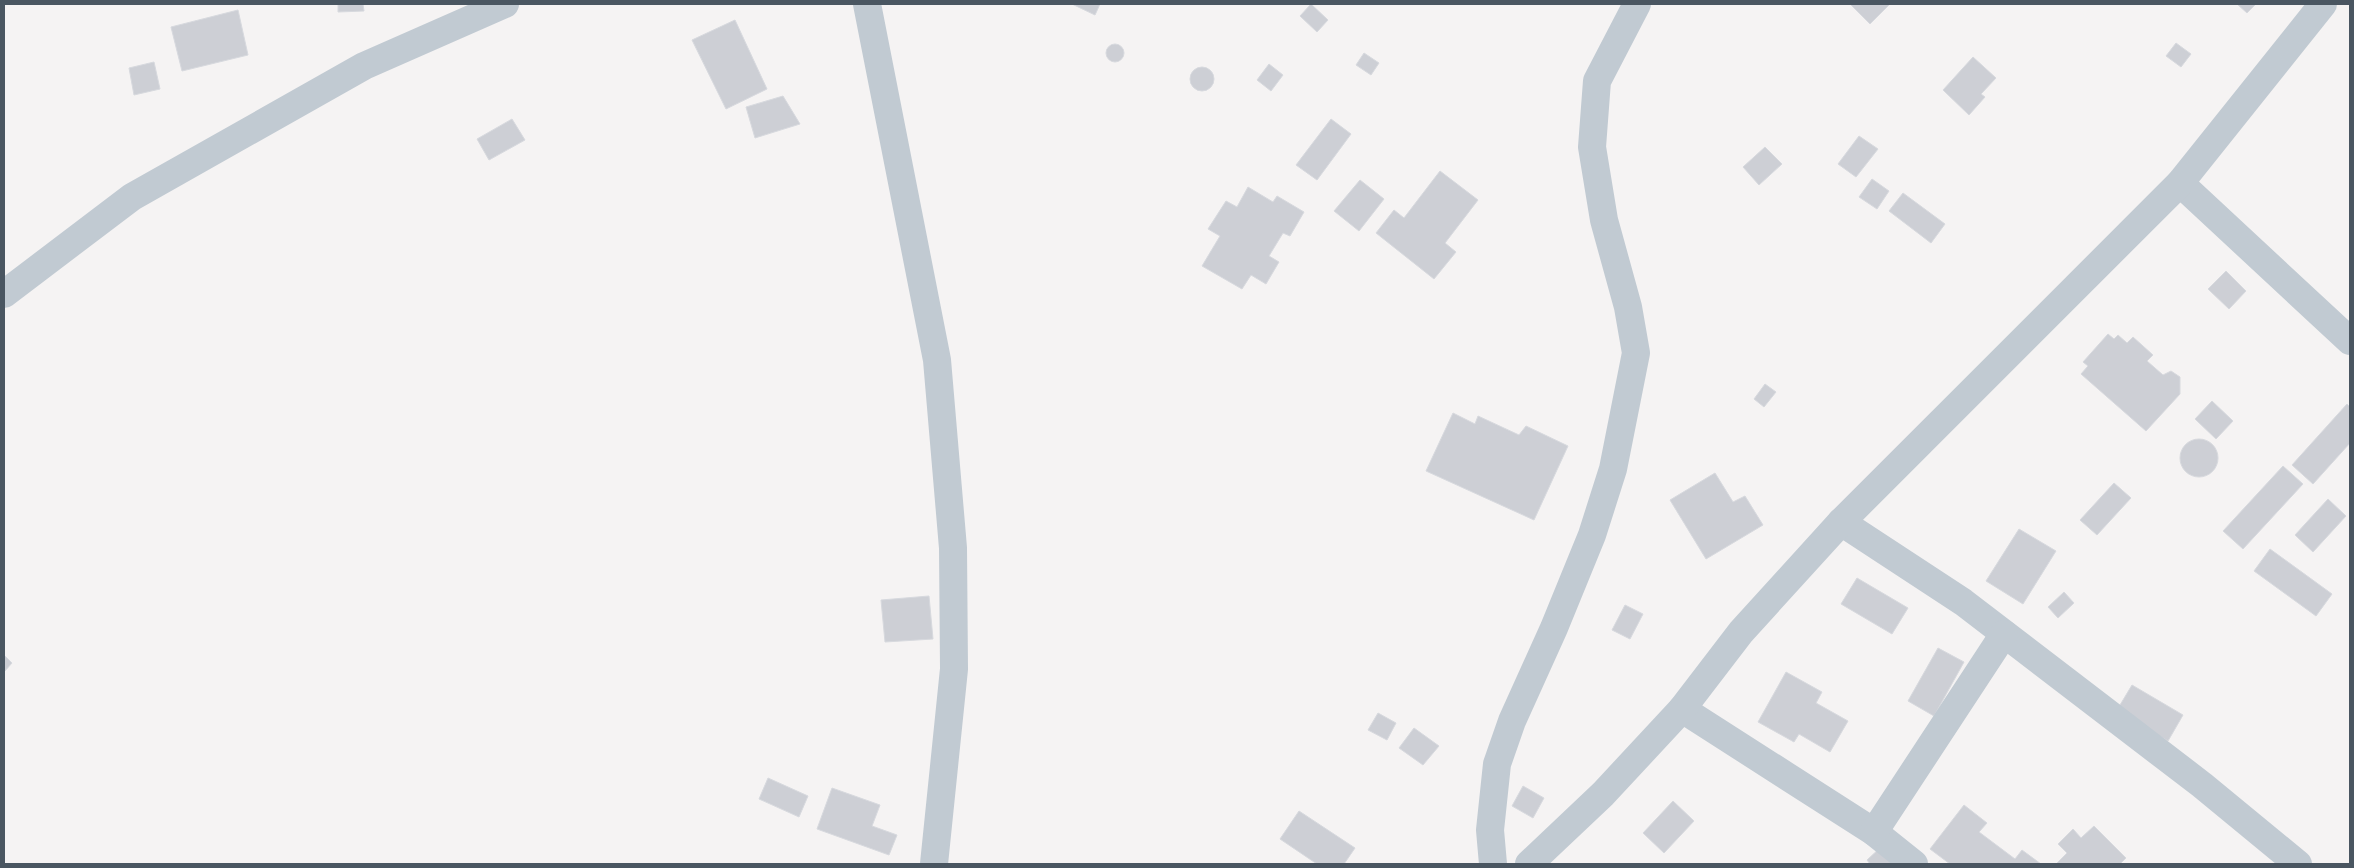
<svg xmlns="http://www.w3.org/2000/svg" width="2354" height="868" viewBox="0 0 2354 868" font-family="'PT Sans Narrow',sans-serif">
  <style>
    .building { fill: #cdcfd5; stroke: #d7d9de }
    .lines { fill: none; stroke-linecap: round; stroke-linejoin: round }
    .minor { stroke: #c1cad2; stroke-width: 28 }
  </style>
  <rect width="100%" height="100%" fill="#f5f3f3"/>
  <g class="building">
    <polygon points="338,4 363,4 364,11 338,12"/>
    <polygon points="1072,4 1100,4 1095,15"/>
    <polygon points="1311,4 1328,20 1317,32 1300,16"/>
    <polygon points="1850,4 1890,4 1870,24"/>
    <polygon points="2237,4 2256,4 2247,13"/>
    <polygon points="238,10 248,55 182,71 171,27"/>
    <polygon points="735,20 767,89 726,109 692,40"/>
    <polygon points="2176,43 2191,54 2181,67 2166,56"/>
    <circle cx="1115" cy="53" r="9"/>
    <polygon points="1364,53 1379,63 1371,75 1356,65"/>
    <polygon points="1973,57 1996,78 1981,94 1985,97 1969,115 1943,90"/>
    <polygon points="154,62 160,89 134,95 129,68"/>
    <polygon points="1269,64 1283,75 1271,91 1257,80"/>
    <circle cx="1202" cy="79" r="12"/>
    <polygon points="783,96 800,124 755,138 746,107"/>
    <polygon points="512,119 525,140 489,160 477,139"/>
    <polygon points="1331,119 1351,134 1317,180 1296,165"/>
    <polygon points="1859,136 1878,149 1856,177 1838,164"/>
    <polygon points="1765,147 1782,164 1759,185 1743,167"/>
    <polygon points="1440,171 1478,200 1445,243 1456,252 1434,279 1376,233 1394,210 1404,218"/>
    <polygon points="1872,179 1889,191 1877,209 1859,197"/>
    <polygon points="1360,180 1384,199 1359,231 1334,211"/>
    <polygon points="1248,187 1273,202 1277,196 1304,212 1290,236 1283,233 1269,256 1279,262 1266,284 1251,275 1242,289 1202,266 1220,236 1208,229 1226,201 1237,207"/>
    <polygon points="1903,193 1945,224 1931,243 1889,211"/>
    <polygon points="2226,271 2246,291 2229,309 2208,289"/>
    <polygon points="2108,334 2114,339 2118,335 2127,343 2133,337 2153,355 2147,361 2163,375 2171,371 2180,377 2180,394 2146,431 2081,374 2088,366 2083,362"/>
    <polygon points="1765,384 1776,392 1764,407 1754,399"/>
    <polygon points="2212,401 2233,421 2216,439 2195,419"/>
    <polygon points="2347,404 2350,407 2350,443 2313,484 2292,465"/>
    <polygon points="1453,413 1475,424 1478,416 1519,435 1526,426 1568,446 1534,520 1426,471"/>
    <circle cx="2199" cy="458" r="19"/>
    <polygon points="2283,466 2303,484 2243,549 2223,531"/>
    <polygon points="1715,473 1733,502 1745,496 1763,525 1706,559 1670,500"/>
    <polygon points="2114,483 2131,498 2097,535 2080,520"/>
    <polygon points="2328,499 2346,516 2313,552 2295,535"/>
    <polygon points="2019,529 2056,551 2023,604 1986,581"/>
    <polygon points="2270,549 2332,594 2316,616 2254,571"/>
    <polygon points="1857,578 1908,608 1892,634 1841,604"/>
    <polygon points="2064,592 2074,603 2058,618 2048,607"/>
    <polygon points="929,596 933,639 885,642 881,600"/>
    <polygon points="1625,605 1643,614 1630,639 1612,630"/>
    <polygon points="1938,648 1964,662 1934,716 1908,701"/>
    <polygon points="4,655 12,663 4,672"/>
    <polygon points="1786,672 1822,692 1816,703 1848,721 1830,752 1799,734 1794,742 1758,722"/>
    <polygon points="2132,685 2183,715 2168,741 2117,710"/>
    <polygon points="1378,713 1396,723 1387,740 1368,730"/>
    <polygon points="1414,728 1439,746 1423,765 1399,748"/>
    <polygon points="768,778 808,796 799,817 759,799"/>
    <polygon points="1523,786 1544,798 1533,818 1512,806"/>
    <polygon points="832,788 880,805 872,826 897,835 889,855 817,829"/>
    <polygon points="1673,801 1694,821 1664,853 1643,833"/>
    <polygon points="1964,805 1987,823 1979,832 2015,859 2022,850 2041,864 1950,864 1930,849"/>
    <polygon points="1299,811 1355,848 1344,864 1317,864 1280,839"/>
    <polygon points="2094,826 2126,858 2120,864 2056,864 2067,853 2058,844 2073,829 2081,838"/>
    <polygon points="1881,847 1897,864 1870,864 1867,860"/>
  </g>
  <g class="lines">
    <g class="minor">
      <polyline points="867,4 937,360 953,548 954,669 934,864"/>
      <polyline points="2180,183 2350,341"/>
      <polyline points="4,294 132,197 364,66 505,4"/>
      <polyline points="1841,522 1963,602 2202,785 2298,864"/>
      <polyline points="1682,709 1874,832 1914,864"/>
      <polyline points="1874,832 2004,634"/>
      <polyline points="1493,864 1490,830 1497,764 1512,721 1554,628 1592,535 1613,469 1636,353 1628,307 1604,220 1592,147 1597,81 1637,4"/>
      <polyline points="1529,864 1603,794 1682,709 1741,632 1841,522 2180,183 2323,4"/>
    </g>
  </g>
  <rect width="2354" height="868" fill="none" stroke="#4a5661" stroke-width="10"/>
</svg>
